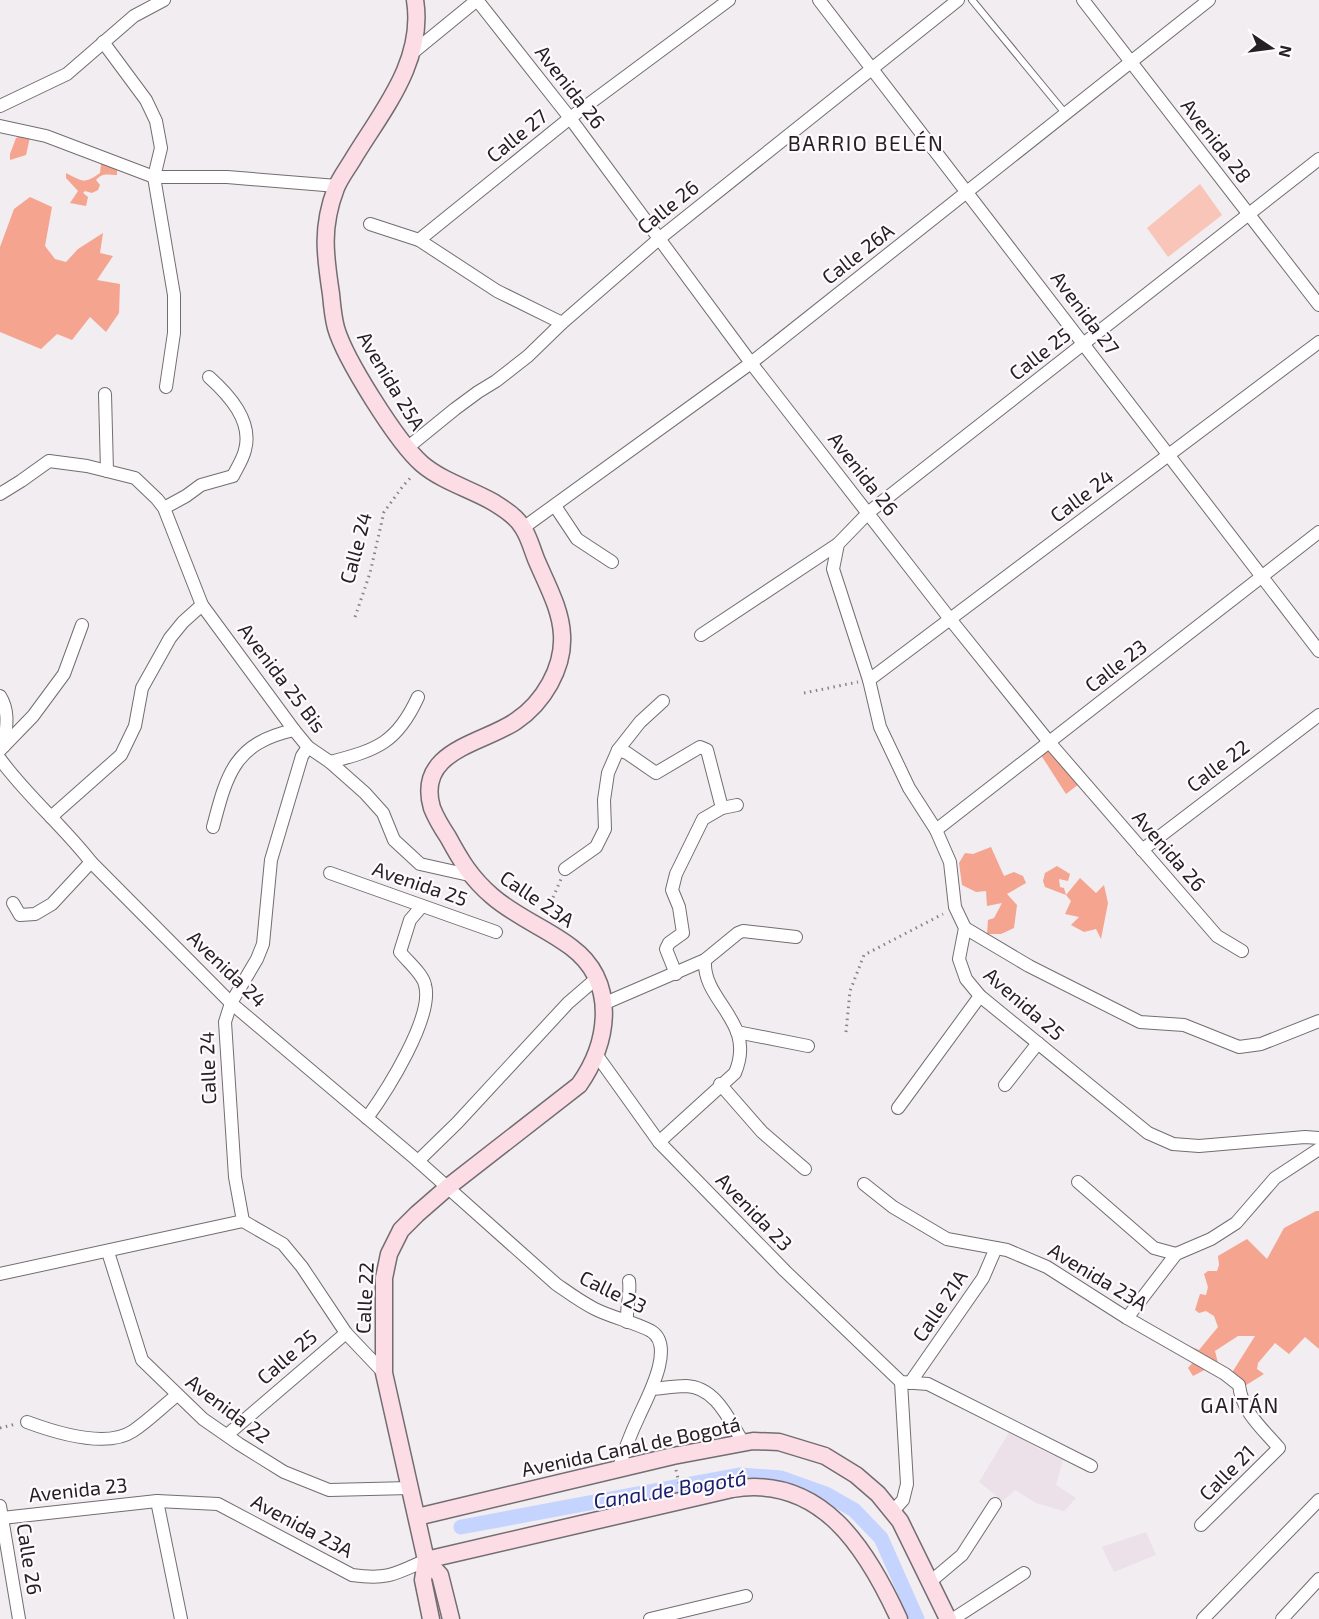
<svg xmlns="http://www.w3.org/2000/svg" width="1319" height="1619" viewBox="0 0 1319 1619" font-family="'Exo 2',sans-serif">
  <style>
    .built { fill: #ece0e9 }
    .green { fill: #f8c5b8 }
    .forest { fill: #f4a48f }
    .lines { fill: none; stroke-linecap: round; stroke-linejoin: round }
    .canal { stroke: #c5d4fe; stroke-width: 15 }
    .service-casing { stroke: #726d71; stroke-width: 8 }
    .minor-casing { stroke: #726d71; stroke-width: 14 }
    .secondary-casing { stroke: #726d71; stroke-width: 19 }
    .path { stroke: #868385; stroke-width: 3; stroke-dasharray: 1.5 4.5; stroke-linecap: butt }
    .service { stroke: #fff; stroke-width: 6 }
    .minor { stroke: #fff; stroke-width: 12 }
    .secondary { stroke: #fcdde6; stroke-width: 16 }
    .labels { text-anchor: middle; stroke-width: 4.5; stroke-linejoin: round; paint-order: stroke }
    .street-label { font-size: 20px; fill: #232122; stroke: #fffafe }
    .neighbourhood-label { font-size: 21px; letter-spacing: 1.5px; fill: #232122; stroke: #fffafe }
    .water-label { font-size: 21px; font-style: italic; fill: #15206c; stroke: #fffafe }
  </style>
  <rect width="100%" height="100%" fill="#f2edf1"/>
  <g class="built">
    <polygon points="1010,1431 1039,1449 1063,1460 1056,1485 1076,1498 1064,1511 1036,1503 1015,1490 1003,1501 979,1482"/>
    <polygon points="1146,1532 1156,1555 1114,1572 1102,1547"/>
  </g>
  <polygon class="green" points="1200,184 1222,215 1168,257 1147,228"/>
  <g class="forest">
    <polygon points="22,136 30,137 26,155 10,160 10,154 16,138"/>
    <path d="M 101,164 L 117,165 L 117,175 C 108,175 103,172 96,180 L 100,185 L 98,190 L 92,193 L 85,191 L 83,193 L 88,197 L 86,206 L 70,203 L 78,191 L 66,178 L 66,173 C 84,182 84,184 100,173 Z"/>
    <polygon points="30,197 52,207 45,246 55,259 66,262 78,249 103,233 100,253 113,256 97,280 120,284 119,313 106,332 90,317 72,340 57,334 41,349 0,332 0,247 14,209"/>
    <polygon points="1049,742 1079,784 1066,794 1039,752"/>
    <polygon points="991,847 1004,876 1014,872 1023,876 1026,883 1007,894 1017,905 1014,928 1001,934 987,934 988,920 994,918 1002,903 987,906 986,891 976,892 962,885 959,863 965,853 973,854"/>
    <polygon points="1057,866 1070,874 1068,881 1059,879 1060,887 1064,888 1066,895 1080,878 1096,893 1104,885 1108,903 1101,939 1096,929 1084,932 1071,925 1079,917 1065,914 1071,901 1066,895 1045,887 1043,881 1045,873"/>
    <polygon points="1316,1211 1319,1211 1319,1349 1305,1337 1289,1354 1275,1343 1258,1363 1257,1369 1264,1374 1243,1387 1233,1379 1233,1371 1255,1336 1238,1336 1215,1351 1218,1363 1193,1376 1188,1368 1195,1360 1179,1342 1199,1350 1218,1327 1214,1316 1206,1311 1199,1313 1195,1310 1200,1294 1206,1295 1208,1287 1204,1274 1208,1271 1217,1271 1219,1265 1218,1256 1247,1239 1267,1259 1284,1228"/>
  </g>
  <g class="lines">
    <polyline class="canal" points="461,1527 739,1475 781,1478 826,1494 854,1510 881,1538 917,1619"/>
    <defs>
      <polyline id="service" points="972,0 1065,113"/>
      <g id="minor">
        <polyline points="477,0 570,118 751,363 950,619 1049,742 1217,936 1242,951"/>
        <polyline points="819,0 1319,651"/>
        <polyline points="1083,0 1319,305"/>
        <polyline points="103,42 146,100 156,121 161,148 154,177 174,295 174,333 166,387"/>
        <polyline points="411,54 477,0"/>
        <polyline points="0,106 67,74 134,16 164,0"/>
        <polyline points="0,126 46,136 154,177 227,177 337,186"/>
        <polyline points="1319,159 869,512 838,544 833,569 869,680 880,727 909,788 936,830 950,862 955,907 965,928 959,959 966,979 980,996 1148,1133 1173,1144 1199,1146 1305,1137 1319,1138"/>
        <polyline points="370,224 419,240 497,291 562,323"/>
        <polyline points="419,240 570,118 729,0"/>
        <polyline points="105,394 107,471"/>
        <polyline points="407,448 455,409 478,392 496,381 528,356 562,323 660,238 958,0"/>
        <polyline points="0,494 21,481 49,461 87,466 135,478 157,499 164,508 202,605 294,730 308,747 330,762 365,793 383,813 394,840 420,864 469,875"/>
        <polyline points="555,506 577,539 612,562"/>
        <path d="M 164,508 L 186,496 L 201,485 L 233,476 C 237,468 243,459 245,450 C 253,421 229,395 209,377"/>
        <polyline points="523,528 751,363 1209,0"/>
        <polyline points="701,635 838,544"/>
        <polyline points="869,680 1319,342"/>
        <path d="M 0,696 C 10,712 6,728 4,746"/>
        <polyline points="663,701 640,722 618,750 627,753 656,773 700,747 707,750 722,808"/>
        <polyline points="0,750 33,716 64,674 82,625"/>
        <path d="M 0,759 C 27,796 63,826 91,862 L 231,1003 L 418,1161 L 556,1284 C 569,1293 581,1302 595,1309 C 613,1318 634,1322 651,1331 C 676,1346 647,1398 639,1416 C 631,1433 624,1451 619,1468"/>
        <path d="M 330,762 C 377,750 397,743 418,697"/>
        <polyline points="51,817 121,755 135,726 142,688 170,638 183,622 202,605"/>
        <path d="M 213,827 C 227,773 235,743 294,730"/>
        <polyline points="936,830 1319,532"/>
        <polyline points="1142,850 1319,715"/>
        <polyline points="565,869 596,847 605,829 604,800 608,773 618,750"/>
        <polyline points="330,873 496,932"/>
        <polyline points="13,903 20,915 35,914 52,904 91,862"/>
        <polyline points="965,928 1029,966 1140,1022 1184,1025 1239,1047 1261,1044 1319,1021"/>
        <polyline points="676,974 666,949 669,943 683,933 679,907 672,890 676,874 703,819 722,808 737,805"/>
        <polyline points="603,1004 705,960 738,933 743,931 796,937"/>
        <polyline points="737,1032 808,1046"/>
        <polyline points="596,1054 659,1142 785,1271 901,1382 928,1384 1091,1466"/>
        <polyline points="720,1084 762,1132 805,1169"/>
        <polyline points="1005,1085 1038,1043"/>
        <polyline points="898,1108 980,996"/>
        <path d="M 367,1118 C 386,1092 434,1017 425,985 C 423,974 408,962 400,952 L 410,920 L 422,906"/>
        <path d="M 659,1142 L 735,1073 C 757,1021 702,1002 705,960"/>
        <polyline points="418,1161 457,1123 568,1003 597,978"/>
        <polyline points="1078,1182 1154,1248 1176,1254"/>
        <path d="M 864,1184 L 893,1207 L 947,1239 L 1007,1250 L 1047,1267 L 1127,1318 L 1225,1374 L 1239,1385 C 1242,1412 1262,1428 1279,1448 L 1201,1525"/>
        <polyline points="243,1221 235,1177 225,1022 231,1003 257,959 263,944 271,860 302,756 308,747"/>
        <polyline points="243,1221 283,1244 302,1267 346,1333 384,1373"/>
        <polyline points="108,1252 142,1360 203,1419 239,1444 284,1472 329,1490 410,1488"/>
        <polyline points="0,1274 243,1221"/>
        <polyline points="1127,1318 1176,1254 1211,1239 1236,1223 1275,1178 1319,1149"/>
        <path d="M 627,1322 C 626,1307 631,1295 629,1281"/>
        <polyline points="910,1383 983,1278 996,1248"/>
        <path d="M 653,1389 C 664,1388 675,1386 686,1386 C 716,1387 729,1420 743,1442"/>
        <path d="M 27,1422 C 54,1432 106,1449 133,1431 C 148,1421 162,1407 177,1395"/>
        <polyline points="227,1435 346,1333"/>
        <polyline points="157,1501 181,1619"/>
        <polyline points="0,1506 19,1619"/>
        <polyline points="893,1511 903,1500 907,1484 901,1382"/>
        <path d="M 2,1518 L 157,1501 L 218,1504 L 352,1575 C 388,1580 395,1574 426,1560"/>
        <polyline points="930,1582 962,1555 995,1504"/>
        <polyline points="650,1619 746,1596"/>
        <polyline points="953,1619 1024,1573"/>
        <polyline points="1203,1619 1319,1500"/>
        <polyline points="1282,1619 1319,1579"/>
      </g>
      <g id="secondary">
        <path d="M 415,0 C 425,61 382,111 353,159 C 347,169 340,178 336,188 C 321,227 325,255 331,294 C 332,305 333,317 336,328 C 345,359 397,442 422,464 C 442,481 470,489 493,502 C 504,509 516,516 523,528 C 529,537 532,549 536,559 C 546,583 561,609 562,635 C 564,668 543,703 516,721 C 483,744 415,750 432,808 C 436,818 442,828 448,837 C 461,861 471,878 492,896 C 516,917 546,928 571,947 C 618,982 609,1043 579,1085 L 448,1187 L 417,1214 L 401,1230 L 389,1254 L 384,1278 L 384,1373 L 426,1560 L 423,1580 L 431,1619"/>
        <polyline points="417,1517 673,1456 753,1441 779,1442 825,1456 856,1475 878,1494 900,1521 948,1619"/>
        <path d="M 426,1560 L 732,1489 C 821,1474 867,1549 899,1619"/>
        <polyline points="426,1560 440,1575 451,1619"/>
      </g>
    </defs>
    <use href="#service" class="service-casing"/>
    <use href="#minor" class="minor-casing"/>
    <use href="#secondary" class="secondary-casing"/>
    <g class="path">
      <polyline points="355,617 370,573 384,512 403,486 413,475"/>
      <polyline points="804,693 858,682"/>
      <polyline points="546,914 561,879"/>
      <polyline points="846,1032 850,991 864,955 943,914"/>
      <polyline points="0,1428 16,1424"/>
      <polyline points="676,1470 680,1487"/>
    </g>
    <use href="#service" class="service"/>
    <use href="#minor" class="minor"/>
    <use href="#secondary" class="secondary"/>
  </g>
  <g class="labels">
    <g class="street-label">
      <text transform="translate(570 87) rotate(52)" y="7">Avenida 26</text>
      <text transform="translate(517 136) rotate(-39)" y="7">Calle 27</text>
      <text transform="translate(1216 141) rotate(52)" y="7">Avenida 28</text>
      <text transform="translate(668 207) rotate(-39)" y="7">Calle 26</text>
      <text transform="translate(858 254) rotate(-38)" y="7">Calle 26A</text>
      <text transform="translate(1085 313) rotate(53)" y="7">Avenida 27</text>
      <text transform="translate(1040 354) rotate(-38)" y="7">Calle 25</text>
      <text transform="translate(391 381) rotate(59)" y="7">Avenida 25A</text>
      <text transform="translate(863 474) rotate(52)" y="7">Avenida 26</text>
      <text transform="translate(1082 496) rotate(-37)" y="7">Calle 24</text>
      <text transform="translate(356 548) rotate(-75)" y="7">Calle 24</text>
      <text transform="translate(1116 666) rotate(-38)" y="7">Calle 23</text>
      <text transform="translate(282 678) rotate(53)" y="7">Avenida 25 Bis</text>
      <text transform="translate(1218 766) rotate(-37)" y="7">Calle 22</text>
      <text transform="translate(1169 851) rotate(49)" y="7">Avenida 26</text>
      <text transform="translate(420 884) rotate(19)" y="7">Avenida 25</text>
      <text transform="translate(537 899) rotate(34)" y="7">Calle 23A</text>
      <text transform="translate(227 969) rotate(44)" y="7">Avenida 24</text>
      <text transform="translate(1024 1004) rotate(41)" y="7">Avenida 25</text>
      <text transform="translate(208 1068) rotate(-92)" y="7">Calle 24</text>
      <text transform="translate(754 1212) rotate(46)" y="7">Avenida 23</text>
      <text transform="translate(1098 1277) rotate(31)" y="7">Avenida 23A</text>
      <text transform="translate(613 1292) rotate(26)" y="7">Calle 23</text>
      <text transform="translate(365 1298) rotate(-87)" y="7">Calle 22</text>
      <text transform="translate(940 1306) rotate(-56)" y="7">Calle 21A</text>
      <text transform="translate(287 1357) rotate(-41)" y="7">Calle 25</text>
      <text transform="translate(228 1409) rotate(37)" y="7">Avenida 22</text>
      <text transform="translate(631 1447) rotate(-12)" y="7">Avenida Canal de Bogotá</text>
      <text transform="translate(1227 1473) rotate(-45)" y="7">Calle 21</text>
      <text transform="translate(78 1490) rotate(-6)" y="7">Avenida 23</text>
      <text transform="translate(302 1526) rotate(28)" y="7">Avenida 23A</text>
      <text transform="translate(29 1559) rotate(81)" y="7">Calle 26</text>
    </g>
    <g class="neighbourhood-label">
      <text x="866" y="151">BARRIO BELÉN</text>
      <text x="1240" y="1413">GAITÁN</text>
    </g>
    <g class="water-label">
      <text transform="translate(670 1490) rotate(-9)" y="7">Canal de Bogotá</text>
    </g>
  </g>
  <g transform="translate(1271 48) rotate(103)" stroke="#fffafe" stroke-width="4.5" paint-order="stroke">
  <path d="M0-4.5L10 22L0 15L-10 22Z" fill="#232122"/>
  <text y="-9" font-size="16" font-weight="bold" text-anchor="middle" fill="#232122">N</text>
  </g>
</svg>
